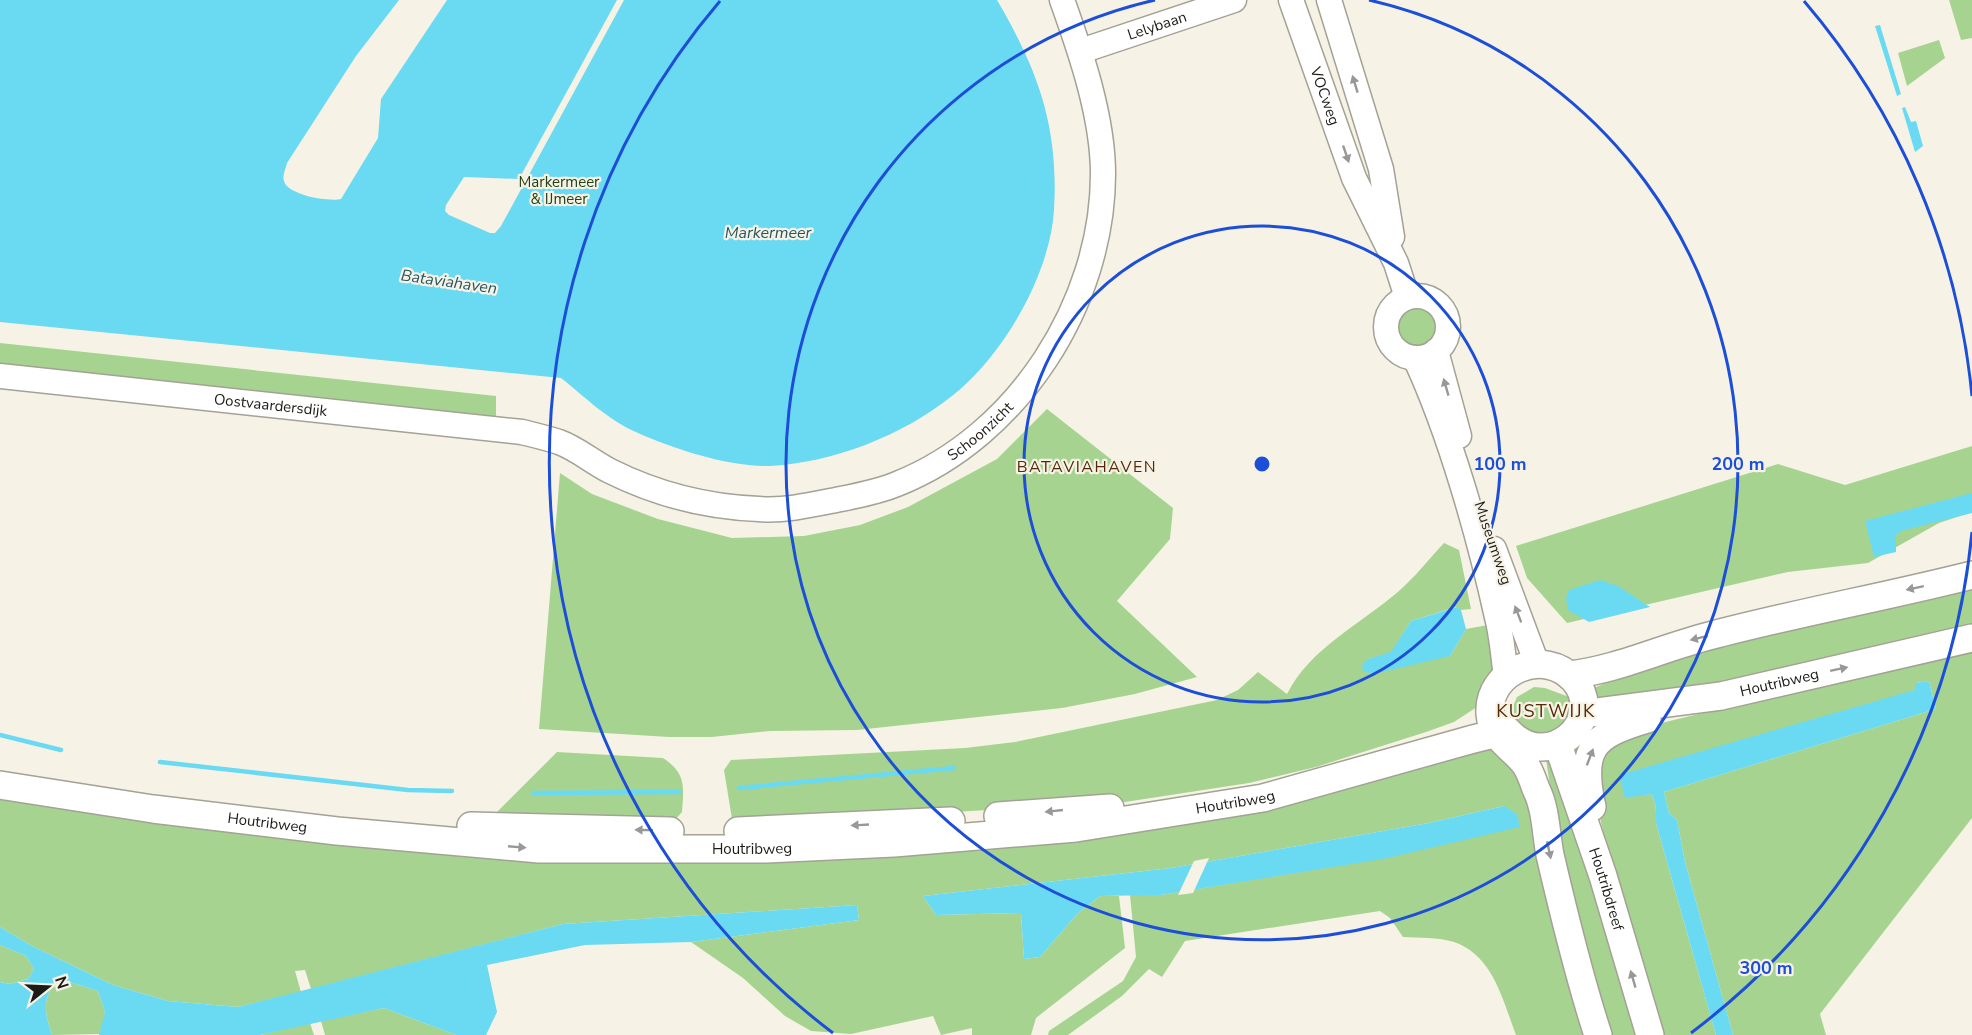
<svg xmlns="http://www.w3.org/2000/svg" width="1972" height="1035" viewBox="0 0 1972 1035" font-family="'Nunito Sans',sans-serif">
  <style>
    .green { fill: #a6d490 }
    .water { fill: #6ad9f2 }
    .pier { fill: #f6f3e6 }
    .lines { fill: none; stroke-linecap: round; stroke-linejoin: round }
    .stream { stroke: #6ad9f2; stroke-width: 4.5 }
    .tertiary-casing { stroke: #a4a195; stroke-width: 27 }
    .secondary-casing { stroke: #a4a195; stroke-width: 30 }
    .tertiary { stroke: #fff; stroke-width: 24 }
    .secondary { stroke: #fff; stroke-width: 27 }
    .oneway { fill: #999897 }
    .ring { fill: none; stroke: #1d4ed8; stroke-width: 3 }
    .labels { text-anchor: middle; stroke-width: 4.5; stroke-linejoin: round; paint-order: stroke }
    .street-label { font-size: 15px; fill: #1c1b17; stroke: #f6f3e6 }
    .park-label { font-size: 15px; fill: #234112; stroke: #f6f3e6 }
    .water-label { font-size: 16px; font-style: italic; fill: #265661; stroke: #f6f3e6 }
    .neighbourhood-label { font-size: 16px; letter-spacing: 1.5px; fill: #562905; stroke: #f6f3e6 }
    .quarter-label { font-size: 18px; letter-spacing: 1.5px; fill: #562905; stroke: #f6f3e6 }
    .centre { fill: #1d4ed8; stroke: #f6f3e6; stroke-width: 3 }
    .ring-label { font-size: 18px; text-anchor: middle; font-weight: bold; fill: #1d4ed8; stroke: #f6f3e6; stroke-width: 4.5; stroke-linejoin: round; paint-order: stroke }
  </style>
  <rect width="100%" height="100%" fill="#f6f3e6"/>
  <g class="green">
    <polygon points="1949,0 1972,0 1972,38 1961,40"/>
    <polygon points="1939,40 1945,58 1907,86 1898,53"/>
    <circle cx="1417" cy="327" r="20"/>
    <polygon points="0,343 496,396 496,422 0,370"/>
    <polygon points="1047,409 1173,508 1170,539 1117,601 1197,677 1135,694 1062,708 857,730 770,731 712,737 669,737 539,729 560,473 592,494 658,519 732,538 804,536 860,525 908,507 997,459"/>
    <polygon points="1972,446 1972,512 1939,523 1868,563 1788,572 1567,623 1527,578 1516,546 1778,464 1845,485"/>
    <path d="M 1444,543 L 1459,550 L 1471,609 L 1461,610 L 1456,607 L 1411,621 L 1391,653 L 1368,659 L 1450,656 L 1466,629 L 1488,625 L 1496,663 L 1477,707 L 1454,722 L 1426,732 L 1316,767 L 1249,783 L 1125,802 L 733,825 L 724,770 L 731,760 L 965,748 L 1015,742 L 1217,700 L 1238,690 L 1258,672 L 1287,694 C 1310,648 1361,624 1399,591 C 1415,577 1429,559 1444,543 Z"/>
    <polygon points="1972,586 1972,629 1683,694 1593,705 1589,690 1656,662"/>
    <path d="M 1972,647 L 1972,818 L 1820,1014 L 1826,1035 L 1733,1035 L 1685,862 L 1677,820 L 1669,813 L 1664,792 L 1936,709 L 1929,681 L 1915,683 L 1915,690 L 1635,795 L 1651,794 C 1657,803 1656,813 1656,823 L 1716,1035 L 1657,1035 L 1623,914 L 1594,793 L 1598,755 L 1633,730 Z"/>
    <polygon points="1534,687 1545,688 1572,698 1569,722 1543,738 1515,723 1512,709 1517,697"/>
    <path d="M 1487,745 L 1507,754 L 1521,774 L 1584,1035 L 1516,1035 C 1503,1001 1493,955 1454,942 C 1438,937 1419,938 1403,937 L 1390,918 L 1380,911 L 1185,941 L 1162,977 L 1149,969 L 1122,996 L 1068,1035 L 1048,1035 L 1049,1031 L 1123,981 L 1136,957 L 1130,895 L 1161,895 L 1390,857 L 1435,845 L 1504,806 L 1429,823 L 1171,868 L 923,896 L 936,915 L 1021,913 L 1024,959 L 1040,957 L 1077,914 L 1100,896 L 1119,896 L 1125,948 L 1036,1018 L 1031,1035 L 972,1035 L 972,1028 L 941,1035 L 933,1016 L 851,1034 L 811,1031 L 785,1016 L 743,978 L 691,942 L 859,920 L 857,905 L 563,924 L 311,989 L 305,970 L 295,971 L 301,992 L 238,1007 L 168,1001 L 113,985 L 32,946 L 0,927 L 0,792 L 159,818 L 920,848 Z"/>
    <path d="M 557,752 L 663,758 C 686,773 684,786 682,812 L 675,820 L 493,816 Z"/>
    <path d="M 1555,756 L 1639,1035 L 1608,1035 C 1583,945 1558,852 1546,759 Z"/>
    <polygon points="0,945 26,956 34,969 28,979 10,984 0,982"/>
    <path d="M 57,978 L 98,991 L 105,1012 L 101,1034 L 52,1035 C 44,1010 42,1001 57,978 Z"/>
    <polygon points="384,1008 456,1035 325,1035 321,1021"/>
    <polygon points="310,1023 314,1035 260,1035"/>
  </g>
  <g class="water">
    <path d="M 0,0 L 399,0 L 356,56 L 287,163 C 286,168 282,176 284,181 C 287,195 329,202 341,199 L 378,138 L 381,99 L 447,0 L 617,0 L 519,179 L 464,177 L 446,205 L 445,211 L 449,215 L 490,233 L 495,233 L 501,226 L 624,0 L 997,0 C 1038,70 1059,127 1054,210 C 1050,275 1003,356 952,396 C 902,436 832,463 769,466 C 729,467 674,449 638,433 C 609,421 585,397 561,378 L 0,322 Z"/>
    <polygon points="1880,25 1901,94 1897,96 1875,26"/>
    <polygon points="1905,107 1911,122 1916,121 1923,146 1915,152 1902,108"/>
    <polygon points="1972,493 1972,513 1901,531 1896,535 1896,552 1874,557 1865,521"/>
    <polygon points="1600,580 1618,586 1650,607 1589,622 1568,610 1566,598 1569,590"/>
    <polygon points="1457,607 1461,610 1466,629 1450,656 1373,674 1363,671 1362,665 1368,659 1391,652 1411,621"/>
    <path d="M 1929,681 L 1936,709 L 1664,792 L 1669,813 L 1677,820 L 1685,862 L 1733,1035 L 1716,1035 L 1656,823 C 1656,813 1657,803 1651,794 L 1625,798 L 1619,775 L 1915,690 L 1915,683 Z"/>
    <polygon points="1504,806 1517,814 1520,827 1383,859 1161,895 1100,896 1077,914 1040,957 1024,959 1021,913 936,915 923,896 1171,868 1429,823"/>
    <path d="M 857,905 L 859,920 L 691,942 L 585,945 L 487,965 L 497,1012 L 486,1035 L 456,1035 L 384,1008 L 260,1035 L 99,1035 L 105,1012 L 98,991 L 57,978 C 42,1001 44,1010 52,1035 L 0,1035 L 0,982 L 10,984 L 28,979 L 34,969 L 26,956 L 0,945 L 0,927 L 32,946 L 113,985 L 168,1001 L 238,1007 L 563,924 Z"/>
  </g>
  <polygon class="pier" points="1209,858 1193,893 1178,895 1194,861"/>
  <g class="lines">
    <g class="stream">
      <polyline points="0,735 61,750"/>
      <polyline points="160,762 408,790 452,791"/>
      <polyline points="739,788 954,768"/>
      <polyline points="533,793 679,792"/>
    </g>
    <defs>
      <g id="tertiary">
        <path id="s1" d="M 1291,0 L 1354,178 L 1396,263 L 1407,297"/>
        <polyline points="1329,0 1381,169 1392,237"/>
        <path id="s2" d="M 1081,51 L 1234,0"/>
        <circle cx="1417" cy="327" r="31"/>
        <polyline points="1436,351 1459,436"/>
        <path d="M 1415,358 C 1450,433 1479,536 1497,617 C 1502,636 1503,656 1506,676"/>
        <path id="s3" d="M 0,376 L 522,432 C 534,435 547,438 559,442 C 578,449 592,462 610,471 C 656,494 708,507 759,509 C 784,511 811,505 836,500 C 856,496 878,492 897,484 C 1018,436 1103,303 1103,174 C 1103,117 1081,53 1062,0"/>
        <polyline points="1494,549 1537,664"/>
      </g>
      <g id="secondary">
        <path d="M 1569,675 C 1616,670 1662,648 1709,636 C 1796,613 1885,597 1972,575"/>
        <path id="s4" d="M 1582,714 L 1721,696 L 1972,638"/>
        <path id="s5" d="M 1558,745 L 1603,876 L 1650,1035"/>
        <path id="s6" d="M 0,785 L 153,809 L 337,831 L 539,849 L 766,849 L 894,843 L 1076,828 L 1263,798 L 1466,741 C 1480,737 1494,734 1508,731 C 1548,775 1608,719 1574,680 C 1545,647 1487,670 1490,714 C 1492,739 1511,746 1525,764 C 1530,771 1533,781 1536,789 C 1546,808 1546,835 1550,855 C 1564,915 1579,977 1598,1035"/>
        <path d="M 1592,807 C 1579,749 1592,735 1647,719"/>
        <polyline points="998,816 1110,808"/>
        <polyline points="471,826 670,831"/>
        <polyline points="738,831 951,821"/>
      </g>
    </defs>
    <use href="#tertiary" class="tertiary-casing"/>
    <use href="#secondary" class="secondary-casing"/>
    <use href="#tertiary" class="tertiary"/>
    <use href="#secondary" class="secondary"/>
  </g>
  <defs><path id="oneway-solid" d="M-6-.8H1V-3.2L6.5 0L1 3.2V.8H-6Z" transform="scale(1.5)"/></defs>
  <g class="oneway">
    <use href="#oneway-solid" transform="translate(1355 84) rotate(-107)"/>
    <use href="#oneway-solid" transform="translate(1346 154) rotate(71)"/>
    <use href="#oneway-solid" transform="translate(1446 387) rotate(-106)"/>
    <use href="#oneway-solid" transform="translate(1915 588) rotate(168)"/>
    <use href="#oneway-solid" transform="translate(1518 614) rotate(-111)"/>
    <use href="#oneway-solid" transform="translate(1699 638) rotate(166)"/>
    <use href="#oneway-solid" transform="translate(1839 669) rotate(-12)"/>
    <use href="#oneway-solid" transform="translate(1590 757) rotate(-69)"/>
    <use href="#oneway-solid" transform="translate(1054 811) rotate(174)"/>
    <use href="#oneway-solid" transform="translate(860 825) rotate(177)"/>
    <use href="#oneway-solid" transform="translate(644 830) rotate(-179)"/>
    <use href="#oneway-solid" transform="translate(517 847) rotate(5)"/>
    <use href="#oneway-solid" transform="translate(1549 850) rotate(78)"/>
    <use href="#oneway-solid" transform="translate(1633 979) rotate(-106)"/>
  </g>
  <g class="ring">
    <circle cx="1262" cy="464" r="238"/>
    <path d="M1369 0A476 476 0 1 1 1155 0"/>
    <path d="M1972 532A713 713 0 0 1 1691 1033M833 1033A713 713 0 0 1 720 1M1804 1A713 713 0 0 1 1972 396"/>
  </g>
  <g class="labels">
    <g class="street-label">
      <text dy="5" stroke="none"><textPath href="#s2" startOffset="80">Lelybaan</textPath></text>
      <text dy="5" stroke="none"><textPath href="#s1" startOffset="102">VOCweg</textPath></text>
      <text dy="5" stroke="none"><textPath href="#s3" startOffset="272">Oostvaardersdijk</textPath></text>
      <text dy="5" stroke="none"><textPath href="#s3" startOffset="1017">Schoonzicht</textPath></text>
      <text transform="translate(1493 543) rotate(71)" y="5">Museumweg</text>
      <text dy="5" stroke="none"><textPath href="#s4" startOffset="200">Houtribweg</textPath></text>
      <text dy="5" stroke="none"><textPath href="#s6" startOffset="1242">Houtribweg</textPath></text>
      <text dy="5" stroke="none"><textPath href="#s6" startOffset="270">Houtribweg</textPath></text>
      <text dy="5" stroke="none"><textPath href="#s6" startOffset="756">Houtribweg</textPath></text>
      <text dy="5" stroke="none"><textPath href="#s5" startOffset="152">Houtribdreef</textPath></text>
    </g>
    <g class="park-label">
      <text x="559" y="187">Markermeer<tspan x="559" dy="17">&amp; IJmeer</tspan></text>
    </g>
    <g class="water-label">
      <text x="768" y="238">Markermeer</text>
      <text transform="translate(449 281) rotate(8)" y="6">Bataviahaven</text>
    </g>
    <g class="neighbourhood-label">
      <text x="1087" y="472">BATAVIAHAVEN</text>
    </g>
    <g class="quarter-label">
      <text x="1546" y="717">KUSTWIJK</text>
    </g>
  </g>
  <circle cx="1262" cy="464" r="9" class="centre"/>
  <g class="ring-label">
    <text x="1500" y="470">100 m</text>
    <text x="1738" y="470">200 m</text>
    <text x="1766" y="974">300 m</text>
  </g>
  <g transform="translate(48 987) rotate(72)" stroke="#f6f3e6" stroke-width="4.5" paint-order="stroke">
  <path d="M0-4.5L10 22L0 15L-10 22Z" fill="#1c1b17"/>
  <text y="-9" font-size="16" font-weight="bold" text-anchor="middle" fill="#1c1b17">N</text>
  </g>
</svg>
